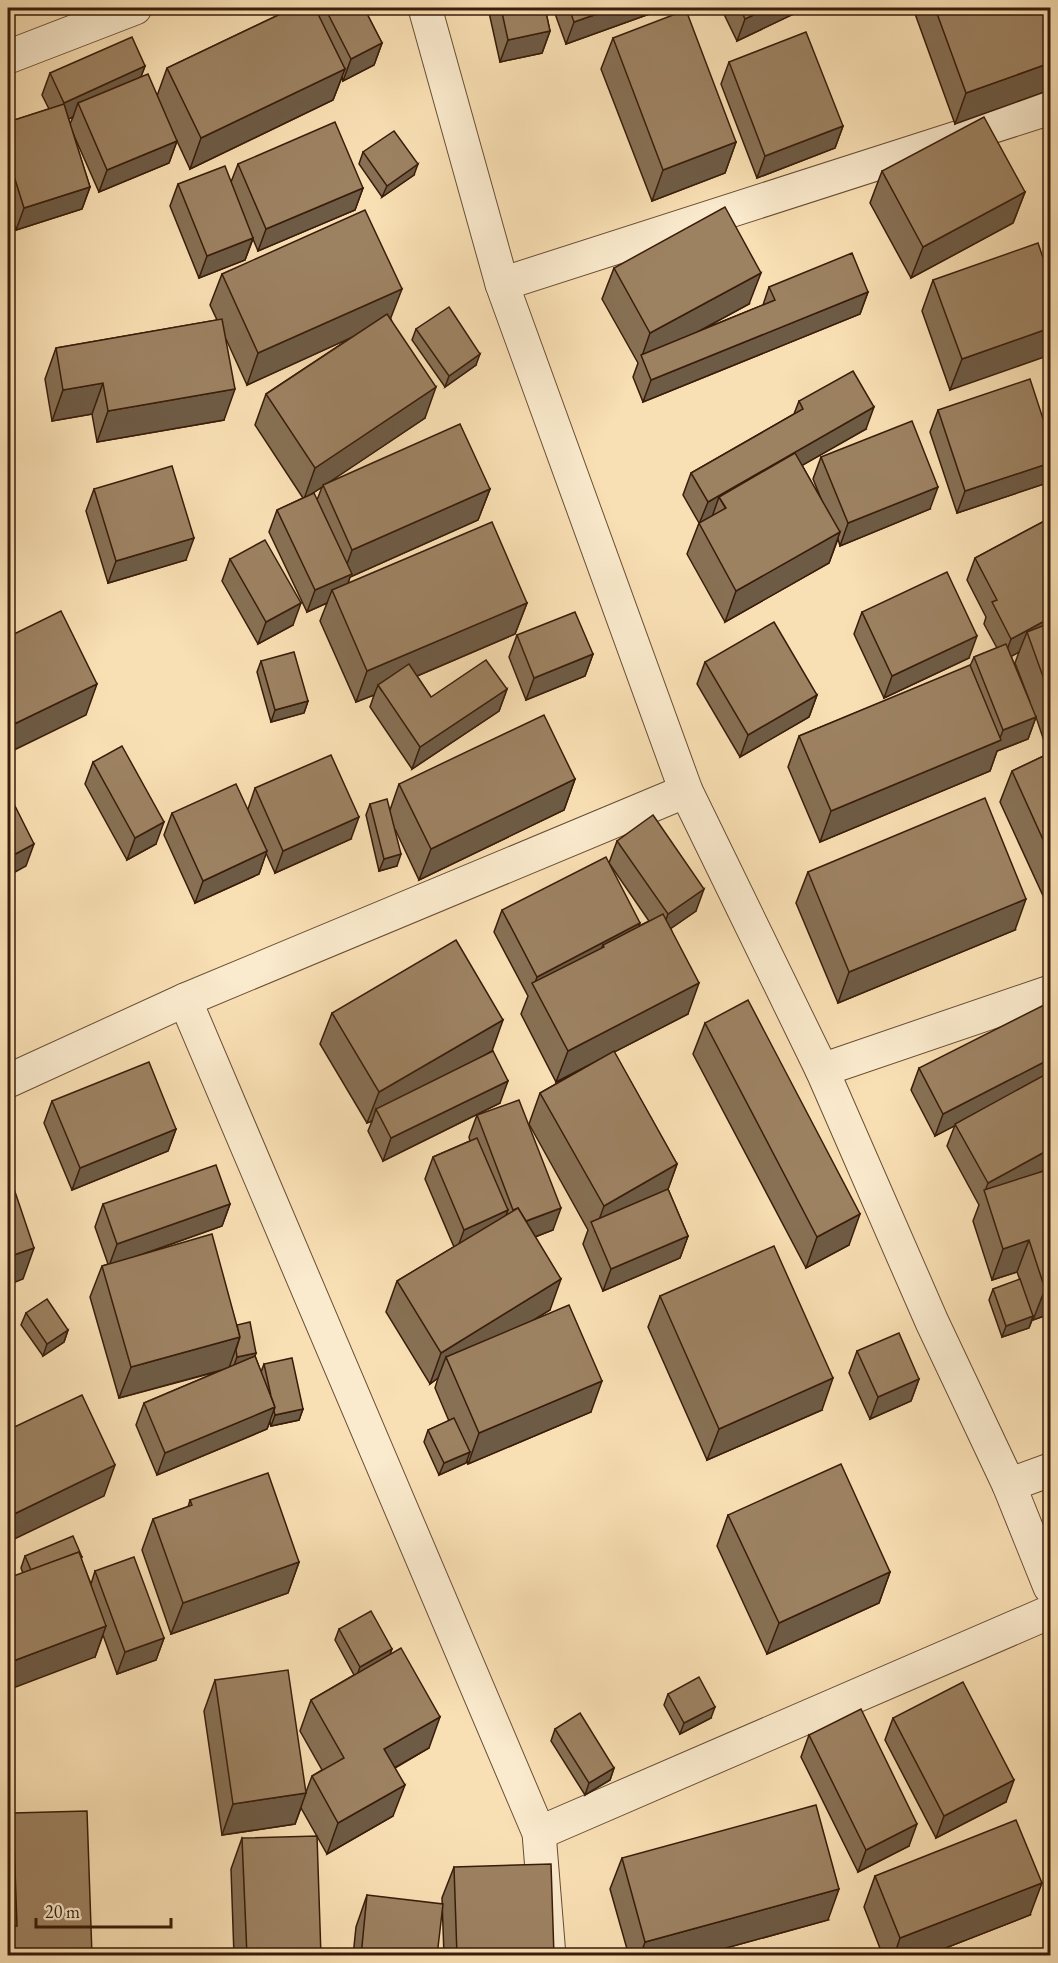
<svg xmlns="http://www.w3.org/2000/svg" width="1058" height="1963" viewBox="0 0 1058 1963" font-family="'EB Garamond',serif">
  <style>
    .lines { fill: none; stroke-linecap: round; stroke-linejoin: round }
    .minor-casing { stroke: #694e34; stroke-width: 35 }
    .tertiary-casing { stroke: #694e34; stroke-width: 35 }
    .minor { stroke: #fbebce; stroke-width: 33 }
    .tertiary { stroke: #fbebce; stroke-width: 33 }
    .wall { fill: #877054; stroke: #391d0a; stroke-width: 1.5; fill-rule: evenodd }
    .shaded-wall { fill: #6e5b45; stroke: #391d0a; stroke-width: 1.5 }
    .building { fill: #9d8262; stroke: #391d0a; stroke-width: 1.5 }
  </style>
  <rect width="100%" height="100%" fill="#f9e0b4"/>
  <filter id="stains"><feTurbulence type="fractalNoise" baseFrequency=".00333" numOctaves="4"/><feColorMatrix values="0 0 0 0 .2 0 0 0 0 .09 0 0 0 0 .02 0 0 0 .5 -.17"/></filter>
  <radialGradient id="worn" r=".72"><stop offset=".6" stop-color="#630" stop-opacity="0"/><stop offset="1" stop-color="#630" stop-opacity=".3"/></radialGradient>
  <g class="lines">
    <defs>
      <g id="minor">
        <polyline points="8,57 135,8"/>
        <polyline points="502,284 1050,108"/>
        <polyline points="185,1000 539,1833 549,1956"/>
        <polyline points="822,1070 1050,992"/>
        <polyline points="8,1081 185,1000 686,791"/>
        <polyline points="1009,1485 1050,1470"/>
        <polyline points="539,1833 1050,1612"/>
      </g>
      <polyline id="tertiary" points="425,8 502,284 686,791 822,1070 932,1322 1009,1485 1050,1587"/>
    </defs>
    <use href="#minor" class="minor-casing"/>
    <use href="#tertiary" class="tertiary-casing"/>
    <use href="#minor" class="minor"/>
    <use href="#tertiary" class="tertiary"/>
  </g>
  <g class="wall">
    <path d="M 293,8 L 364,8 L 382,43 L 374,65 L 343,81 L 342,77 L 333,100 L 190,169 L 177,141 L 169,163 L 99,192 L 72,131 L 90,187 L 82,209 L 16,230 L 8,204 L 8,122 L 49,109 L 42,95 L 50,73 L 145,66 L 141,76 L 157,96 L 167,68 ZM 73,117 L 70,124 L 68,119 Z"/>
    <polygon points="488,8 545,8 550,31 542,53 500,62"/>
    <polygon points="553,8 666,8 566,44"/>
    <polygon points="721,8 806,8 737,41"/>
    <polygon points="915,8 1050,8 955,124 914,11"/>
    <polygon points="613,38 736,142 725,173 652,201 601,69"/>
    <polygon points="729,62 843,126 835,148 757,178 721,84"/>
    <polygon points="363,152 414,175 382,197 359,164"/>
    <polygon points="238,164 363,188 355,210 258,251 253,239 245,260 199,278 170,206 178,184 231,182"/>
    <polygon points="882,171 1025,192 1013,223 911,278 870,203"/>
    <polygon points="614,268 749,304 701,330 763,305 769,287 868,292 860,314 643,402 633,377 638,363 602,299"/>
    <path d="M 222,274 L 391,319 L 425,418 L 327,483 L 490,489 L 478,520 L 350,577 L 348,583 L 527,603 L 515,634 L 417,676 L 431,697 L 507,689 L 499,711 L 412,769 L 370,707 L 374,695 L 356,702 L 320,621 L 327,603 L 307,612 L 269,532 L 277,510 L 303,498 L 255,425 L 266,394 L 352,337 L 247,385 L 226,339 L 224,420 L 97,442 L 92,414 L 52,421 L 45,379 L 56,348 L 217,320 L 210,305 ZM 322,487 L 317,500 L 310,495 Z"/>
    <polygon points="1050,278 950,390 922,311 933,280"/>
    <polygon points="416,329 476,365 445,387 412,340"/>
    <polygon points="799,401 866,429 802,465 822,501 813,479 821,457 930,509 840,546 838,539 829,563 725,622 687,554 699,523 683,495 691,473 794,414"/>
    <polygon points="1050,407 1050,482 957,513 930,432 938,410 1045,423"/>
    <polygon points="94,489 186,560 108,583 86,511"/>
    <path d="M 1050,518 L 1050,735 L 1043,738 L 1036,717 L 1028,739 L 997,751 L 990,771 L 820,842 L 788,767 L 799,736 L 970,666 L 974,657 L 997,648 L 984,624 L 986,617 L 967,580 L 975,558 ZM 1019,652 L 1015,663 L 1030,702 L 1011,656 Z"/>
    <polygon points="230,559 293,625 258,644 222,581"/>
    <polygon points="862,612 969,658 884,698 854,634"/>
    <polygon points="517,635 593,654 585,676 526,700 509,657"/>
    <polygon points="261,661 308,701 304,713 271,722 257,672"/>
    <polygon points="705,662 817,695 809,717 740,757 697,684"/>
    <polygon points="1050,753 1050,911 1000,802 1012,771"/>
    <polygon points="93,762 156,844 127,860 85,784"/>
    <polygon points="575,779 564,810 419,880 395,829 397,866 379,871 366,815 370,804 390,810 399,784"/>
    <polygon points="255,788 351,839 275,873 266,853 259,874 195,903 164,835 172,813 248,809"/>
    <polygon points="617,841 696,911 671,928 688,1014 614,1052 677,1164 668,1189 688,1236 680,1258 603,1291 583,1244 588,1230 529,1124 540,1093 593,1063 556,1082 521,1014 528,996 494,932 502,910 639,926 649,921 609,863"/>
    <polygon points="808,872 1015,930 838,1003 796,903"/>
    <polygon points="332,1013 492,1051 486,1054 500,1103 383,1161 368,1131 372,1121 367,1123 320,1044"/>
    <polygon points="705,1023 849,1245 806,1268 693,1054"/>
    <polygon points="919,1068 1041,1172 1050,1314 1033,1320 1033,1318 1029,1328 1002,1337 989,1300 993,1289 1020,1280 1017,1272 992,1280 973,1221 979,1205 947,1146 955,1125 935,1136 911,1090"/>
    <polygon points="52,1101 176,1129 168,1151 72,1190 44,1123"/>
    <polygon points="477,1115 553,1230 535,1237 550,1310 532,1321 591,1412 468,1464 467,1461 466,1463 439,1475 424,1442 428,1430 449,1421 435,1388 438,1378 430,1384 386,1312 397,1281 454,1247 425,1179 433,1157 470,1141 469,1137"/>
    <polygon points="103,1204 230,1204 222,1226 144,1254 237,1325 256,1353 255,1356 261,1372 264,1364 303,1409 299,1420 271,1426 270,1422 267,1429 157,1475 136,1425 144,1403 220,1371 119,1398 90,1297 102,1266 108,1264 95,1227"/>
    <polygon points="660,1296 822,1410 707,1460 648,1327"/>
    <polygon points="26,1313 68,1330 64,1342 43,1356 21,1325"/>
    <polygon points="857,1351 919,1379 911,1401 870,1419 849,1373"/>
    <polygon points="190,1500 299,1562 288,1593 171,1634 142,1550 153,1519 188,1507"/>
    <polygon points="728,1515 890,1572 879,1603 767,1654 717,1546"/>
    <polygon points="25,1556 82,1557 81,1559 91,1584 95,1571 164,1638 156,1660 117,1674 103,1635 95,1657 23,1573 21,1568"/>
    <polygon points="339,1629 390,1655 429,1748 395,1768 393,1816 327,1854 301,1808 295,1824 222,1835 204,1711 215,1680 306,1792 312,1776 322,1770 300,1731 311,1700 354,1675 335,1640"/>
    <polygon points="668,1694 711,1718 680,1734 664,1705"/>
    <polygon points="893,1718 1006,1802 936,1838 885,1740"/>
    <polygon points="555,1729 614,1768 610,1780 585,1795 551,1741"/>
    <polygon points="809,1735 909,1846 858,1872 801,1757"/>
    <polygon points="13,1813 92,1956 8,1956 8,1828"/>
    <polygon points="242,1838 321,1956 234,1956 231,1869"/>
    <polygon points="622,1858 828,1920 697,1956 629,1956 610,1889"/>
    <polygon points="454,1867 554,1956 444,1956 442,1898"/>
    <polygon points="875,1876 1030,1915 925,1956 883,1956 864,1907"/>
    <polygon points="367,1895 437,1956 353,1956 356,1927"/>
  </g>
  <g class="shaded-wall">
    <polygon points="614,8 666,8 566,44 574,22"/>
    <polygon points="768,8 806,8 737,41 745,19"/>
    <polygon points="550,31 542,53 500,62 508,40"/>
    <polygon points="382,43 374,65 343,81 351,59"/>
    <polygon points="1050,63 1050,90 955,124 966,93"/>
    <polygon points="145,66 137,88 78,103 73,117 56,125 64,103"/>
    <polygon points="345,69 333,100 190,169 201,138"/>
    <polygon points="843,126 835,148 757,178 765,156"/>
    <polygon points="177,141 169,163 99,192 107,170"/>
    <polygon points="736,142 725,173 652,201 663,170"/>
    <polygon points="418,164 414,175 382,197 387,186"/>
    <polygon points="90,187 82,209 16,230 24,208"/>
    <polygon points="363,188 355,210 258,251 266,229"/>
    <polygon points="1025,192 1013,223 911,278 923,247"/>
    <polygon points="253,238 245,260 199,278 207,256"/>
    <polygon points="761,273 749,304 644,361 642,356 650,333"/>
    <polygon points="402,289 390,320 247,385 258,353"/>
    <polygon points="868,292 860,314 643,402 651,380"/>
    <polygon points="1050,328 1050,355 950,390 962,359"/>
    <polygon points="480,354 476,365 445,387 449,376"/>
    <polygon points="103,383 92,414 52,421 63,390"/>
    <polygon points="436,387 425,418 304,499 315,468"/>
    <polygon points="235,389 224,420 97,442 108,411"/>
    <polygon points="874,407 866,429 726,509 719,497 712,517 699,524 708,502"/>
    <polygon points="1050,463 1050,482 957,513 965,491"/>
    <polygon points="938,487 930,509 840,546 848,523"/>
    <polygon points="490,489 478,520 350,577 344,596 332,590 327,603 307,612 315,590 342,578 352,550"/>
    <polygon points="840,532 829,563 725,622 736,591"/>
    <polygon points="194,538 186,560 108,583 116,561"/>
    <polygon points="301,603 293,625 258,644 266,622"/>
    <polygon points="527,603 515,634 382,691 378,685 374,695 356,702 367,671"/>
    <polygon points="1050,618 1050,635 1027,632 1019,652 1003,661 1011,639"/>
    <polygon points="977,636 969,658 884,698 892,676"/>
    <polygon points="593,654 585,676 526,700 534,678"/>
    <polygon points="97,684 86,715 8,753 8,727"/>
    <polygon points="507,689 499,711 412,769 420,747"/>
    <polygon points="817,695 809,717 740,757 748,735"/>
    <polygon points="308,701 304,713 271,722 275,710"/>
    <polygon points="1036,717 1028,739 997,751 990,771 820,842 831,811 999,741 1003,730"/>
    <polygon points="1050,718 1050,735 1043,738"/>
    <polygon points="575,779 564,810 419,880 431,849"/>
    <polygon points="359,817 351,839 275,873 283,851"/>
    <polygon points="164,822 156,844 127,860 135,838"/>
    <polygon points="34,844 26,866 8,876 8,858"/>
    <polygon points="267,851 259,874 195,903 203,881"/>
    <polygon points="401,854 397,866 379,871 384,859"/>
    <polygon points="704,889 696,911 660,936 668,914"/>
    <polygon points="1026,899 1015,930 838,1003 849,972"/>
    <polygon points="640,923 632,945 604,947 603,945 596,964 534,986 537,977"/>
    <polygon points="699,983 688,1014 556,1082 568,1051"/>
    <polygon points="503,1020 492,1051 380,1116 376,1109 372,1121 367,1123 379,1092"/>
    <polygon points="1050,1059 1050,1077 935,1136 943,1114"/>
    <polygon points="508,1081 500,1103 383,1161 391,1138"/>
    <polygon points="176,1129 168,1151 72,1190 80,1168"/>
    <polygon points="1050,1149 1050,1167 988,1201 985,1191 988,1183"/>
    <polygon points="677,1164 666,1195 595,1231 604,1206"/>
    <polygon points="230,1204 222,1226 109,1266 117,1244"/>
    <polygon points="561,1208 553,1230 511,1246 519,1224"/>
    <polygon points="508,1210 500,1232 456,1252 464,1230"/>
    <polygon points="860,1214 849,1245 806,1268 817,1237"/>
    <polygon points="688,1236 680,1258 603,1291 611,1269"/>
    <polygon points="1029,1240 1017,1272 992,1280 1003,1249"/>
    <polygon points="34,1248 23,1279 8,1285 8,1257"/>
    <polygon points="561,1279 550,1310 452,1370 446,1357 438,1378 430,1384 441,1353"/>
    <polygon points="1050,1287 1050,1314 1033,1320 1045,1289"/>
    <polygon points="1033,1316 1029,1328 1002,1337 1006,1326"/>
    <polygon points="68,1330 64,1342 43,1356 47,1344"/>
    <polygon points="240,1337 229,1368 119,1398 131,1367"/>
    <polygon points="256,1353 252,1364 233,1368 237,1357"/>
    <polygon points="833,1378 822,1410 707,1460 719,1429"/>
    <polygon points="919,1379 911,1401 870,1419 878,1397"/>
    <polygon points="602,1381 591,1412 468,1464 479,1433"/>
    <polygon points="275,1407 267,1429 157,1475 165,1453"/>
    <polygon points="303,1409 299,1420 271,1426 275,1415"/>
    <polygon points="470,1452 466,1463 439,1475 444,1463"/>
    <polygon points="115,1465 104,1496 8,1542 8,1517"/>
    <polygon points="299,1562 288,1593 171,1634 183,1603"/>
    <polygon points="890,1572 879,1603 767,1654 779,1623"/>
    <polygon points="106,1626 95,1657 8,1690 8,1663"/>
    <polygon points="164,1638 156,1660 117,1674 125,1652"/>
    <polygon points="392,1649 388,1661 356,1678 360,1667"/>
    <polygon points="715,1707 711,1718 680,1734 684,1723"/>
    <polygon points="440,1717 429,1748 373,1780 384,1749"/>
    <polygon points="614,1768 610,1780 585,1795 589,1783"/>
    <polygon points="1014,1780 1006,1802 936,1838 944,1816"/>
    <polygon points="405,1785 393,1816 327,1854 338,1823"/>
    <polygon points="306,1793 295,1824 222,1835 233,1804"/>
    <polygon points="917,1824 909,1846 858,1872 866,1850"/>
    <polygon points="1042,1883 1030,1915 925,1956 894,1956 900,1938"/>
    <polygon points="839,1889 828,1920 697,1956 640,1956 645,1942"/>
  </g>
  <g class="building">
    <polygon points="293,8 315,8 345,69 201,138 167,68"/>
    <polygon points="325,8 364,8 382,43 351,59"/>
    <polygon points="501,8 545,8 550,31 508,40"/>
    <polygon points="569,8 614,8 574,22"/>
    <polygon points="740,8 768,8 745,19"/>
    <polygon points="935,8 1050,8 1050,63 966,93"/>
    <polygon points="686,10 736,142 663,170 613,38"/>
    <polygon points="806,32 843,126 765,156 729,62"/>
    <polygon points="132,37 145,66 64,103 50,73"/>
    <polygon points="148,74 177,141 107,170 78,103"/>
    <polygon points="64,104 90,187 24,208 8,157 8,122"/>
    <polygon points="984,117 1025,192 923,247 882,171"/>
    <polygon points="335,122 363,188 266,229 238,164"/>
    <polygon points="394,131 418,164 387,186 363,152"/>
    <polygon points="225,166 253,238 207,256 178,184"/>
    <polygon points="725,207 761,273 650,333 614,268"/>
    <polygon points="365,210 402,289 258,353 222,274"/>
    <polygon points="1038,243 1050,278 1050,328 962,359 933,280"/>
    <polygon points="852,253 868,292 651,380 641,355 775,300 769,287"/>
    <polygon points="449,307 480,354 449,376 416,329"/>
    <polygon points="387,314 436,387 315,468 266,394"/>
    <polygon points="222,319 235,389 108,411 103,383 63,390 56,348"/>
    <polygon points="853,371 874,407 708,502 691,473 803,409 799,401"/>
    <polygon points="1030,379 1050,440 1050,463 965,491 938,410"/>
    <polygon points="912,421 938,487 848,523 821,457"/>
    <polygon points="460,424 490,489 352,550 323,485"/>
    <polygon points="795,453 840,532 736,591 699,523 726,508 719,497"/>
    <polygon points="172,466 194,538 116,561 94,489"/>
    <polygon points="314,493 352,574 315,590 277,510"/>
    <polygon points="1050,518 1050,618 1011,639 992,602 997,600 975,558"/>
    <polygon points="492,522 527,603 367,671 332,590"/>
    <polygon points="265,540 301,603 266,622 230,559"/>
    <polygon points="947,572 977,636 892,676 862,612"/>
    <polygon points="61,611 97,684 8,727 8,637"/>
    <polygon points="575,612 593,654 534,678 517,635"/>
    <polygon points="774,622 817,695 748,735 705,662"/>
    <polygon points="1050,623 1050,696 1027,632"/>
    <polygon points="1006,644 1036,717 1003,730 974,657"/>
    <polygon points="294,652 308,701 275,710 261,661"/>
    <polygon points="486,660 507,689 420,747 378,685 409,664 431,697"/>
    <polygon points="970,665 1001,740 831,811 799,736"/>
    <polygon points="544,715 575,779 431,849 399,784"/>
    <polygon points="122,746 164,822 135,838 93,762"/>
    <polygon points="1050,753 1050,855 1012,771"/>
    <polygon points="331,755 359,817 283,851 255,788"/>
    <polygon points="236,784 267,851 203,881 172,813"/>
    <polygon points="9,794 34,844 8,858 8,795"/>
    <polygon points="985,798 1026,899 849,972 808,872"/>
    <polygon points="387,799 401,854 384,859 370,804"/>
    <polygon points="653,815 704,889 668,914 617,841"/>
    <polygon points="606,857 640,923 537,977 502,910"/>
    <polygon points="663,914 699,983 568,1051 532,983 604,947 603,945"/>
    <polygon points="456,940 503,1020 379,1092 332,1013"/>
    <polygon points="748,1000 860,1214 817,1237 705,1023"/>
    <polygon points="1050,1002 1050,1059 943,1114 919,1068"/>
    <polygon points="493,1051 508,1081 391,1138 376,1109"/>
    <polygon points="614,1051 677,1164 604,1206 540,1093"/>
    <polygon points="149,1062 176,1129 80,1168 52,1101"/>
    <polygon points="1050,1072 1050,1149 988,1183 955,1124"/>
    <polygon points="519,1100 561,1208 526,1221 518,1208 513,1210 477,1115"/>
    <polygon points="477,1138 508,1210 464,1230 433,1157"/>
    <polygon points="216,1165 230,1204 117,1244 103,1204"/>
    <polygon points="1050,1169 1050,1287 1045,1289 1029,1240 1003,1249 984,1190"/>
    <polygon points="8,1171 34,1248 8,1257"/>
    <polygon points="668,1189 688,1236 611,1269 591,1222"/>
    <polygon points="518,1208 561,1279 441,1353 397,1281"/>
    <polygon points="212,1234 240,1337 131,1367 102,1266"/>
    <polygon points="774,1246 833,1378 719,1429 660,1296"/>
    <polygon points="1020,1279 1033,1316 1006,1326 993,1289"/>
    <polygon points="47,1299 68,1330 47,1344 26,1313"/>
    <polygon points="569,1305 602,1381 479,1433 446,1357"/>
    <polygon points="250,1322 256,1353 237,1357 236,1350 240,1337 237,1325"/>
    <polygon points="899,1333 919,1379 878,1397 857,1351"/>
    <polygon points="255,1356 275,1407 165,1453 144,1403"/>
    <polygon points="292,1358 303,1409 275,1415 274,1411 275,1407 271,1396 264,1364"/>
    <polygon points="82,1395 115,1465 8,1517 8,1430"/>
    <polygon points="454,1418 470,1452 444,1463 428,1430"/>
    <polygon points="841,1464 890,1572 779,1623 728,1515"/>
    <polygon points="268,1473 299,1562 183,1603 153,1519 192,1505 190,1500"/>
    <polygon points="73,1536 82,1557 81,1558 79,1552 31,1570 25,1556"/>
    <polygon points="79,1552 106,1626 8,1663 8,1578"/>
    <polygon points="134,1557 164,1638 125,1652 95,1571"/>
    <polygon points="371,1611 392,1649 360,1667 339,1629"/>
    <polygon points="401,1648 440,1717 384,1749 405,1785 338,1823 312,1776 344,1758 311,1700"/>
    <polygon points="288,1670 306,1793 233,1804 215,1680"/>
    <polygon points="699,1677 715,1707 684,1723 668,1694"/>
    <polygon points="963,1682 1014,1780 944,1816 893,1718"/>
    <polygon points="861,1709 917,1824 866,1850 809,1735"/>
    <polygon points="580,1713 614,1768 589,1783 555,1729"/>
    <polygon points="816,1805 839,1889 645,1942 622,1858"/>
    <polygon points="87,1811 92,1956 8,1956 8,1927 17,1926 13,1813"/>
    <polygon points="1016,1820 1042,1883 900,1938 875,1876"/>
    <polygon points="317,1836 321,1956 247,1956 242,1838"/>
    <polygon points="551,1864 554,1956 457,1956 454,1867"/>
    <polygon points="367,1895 443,1904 437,1956 361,1956"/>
  </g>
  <rect width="1058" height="1963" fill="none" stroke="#f9e0b4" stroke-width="30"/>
  <rect x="9" y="9" width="1040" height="1945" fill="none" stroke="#391d0a" stroke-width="3"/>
  <rect x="15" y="15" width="1028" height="1933" fill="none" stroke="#391d0a" stroke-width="1.5"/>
  <path d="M36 1918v9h135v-9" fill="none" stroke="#391d0a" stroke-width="3"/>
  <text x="45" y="1918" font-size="18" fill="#391d0a" stroke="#fbebce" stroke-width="4.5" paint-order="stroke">20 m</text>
  <rect width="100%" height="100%" filter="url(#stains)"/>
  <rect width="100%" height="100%" fill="url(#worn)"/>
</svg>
